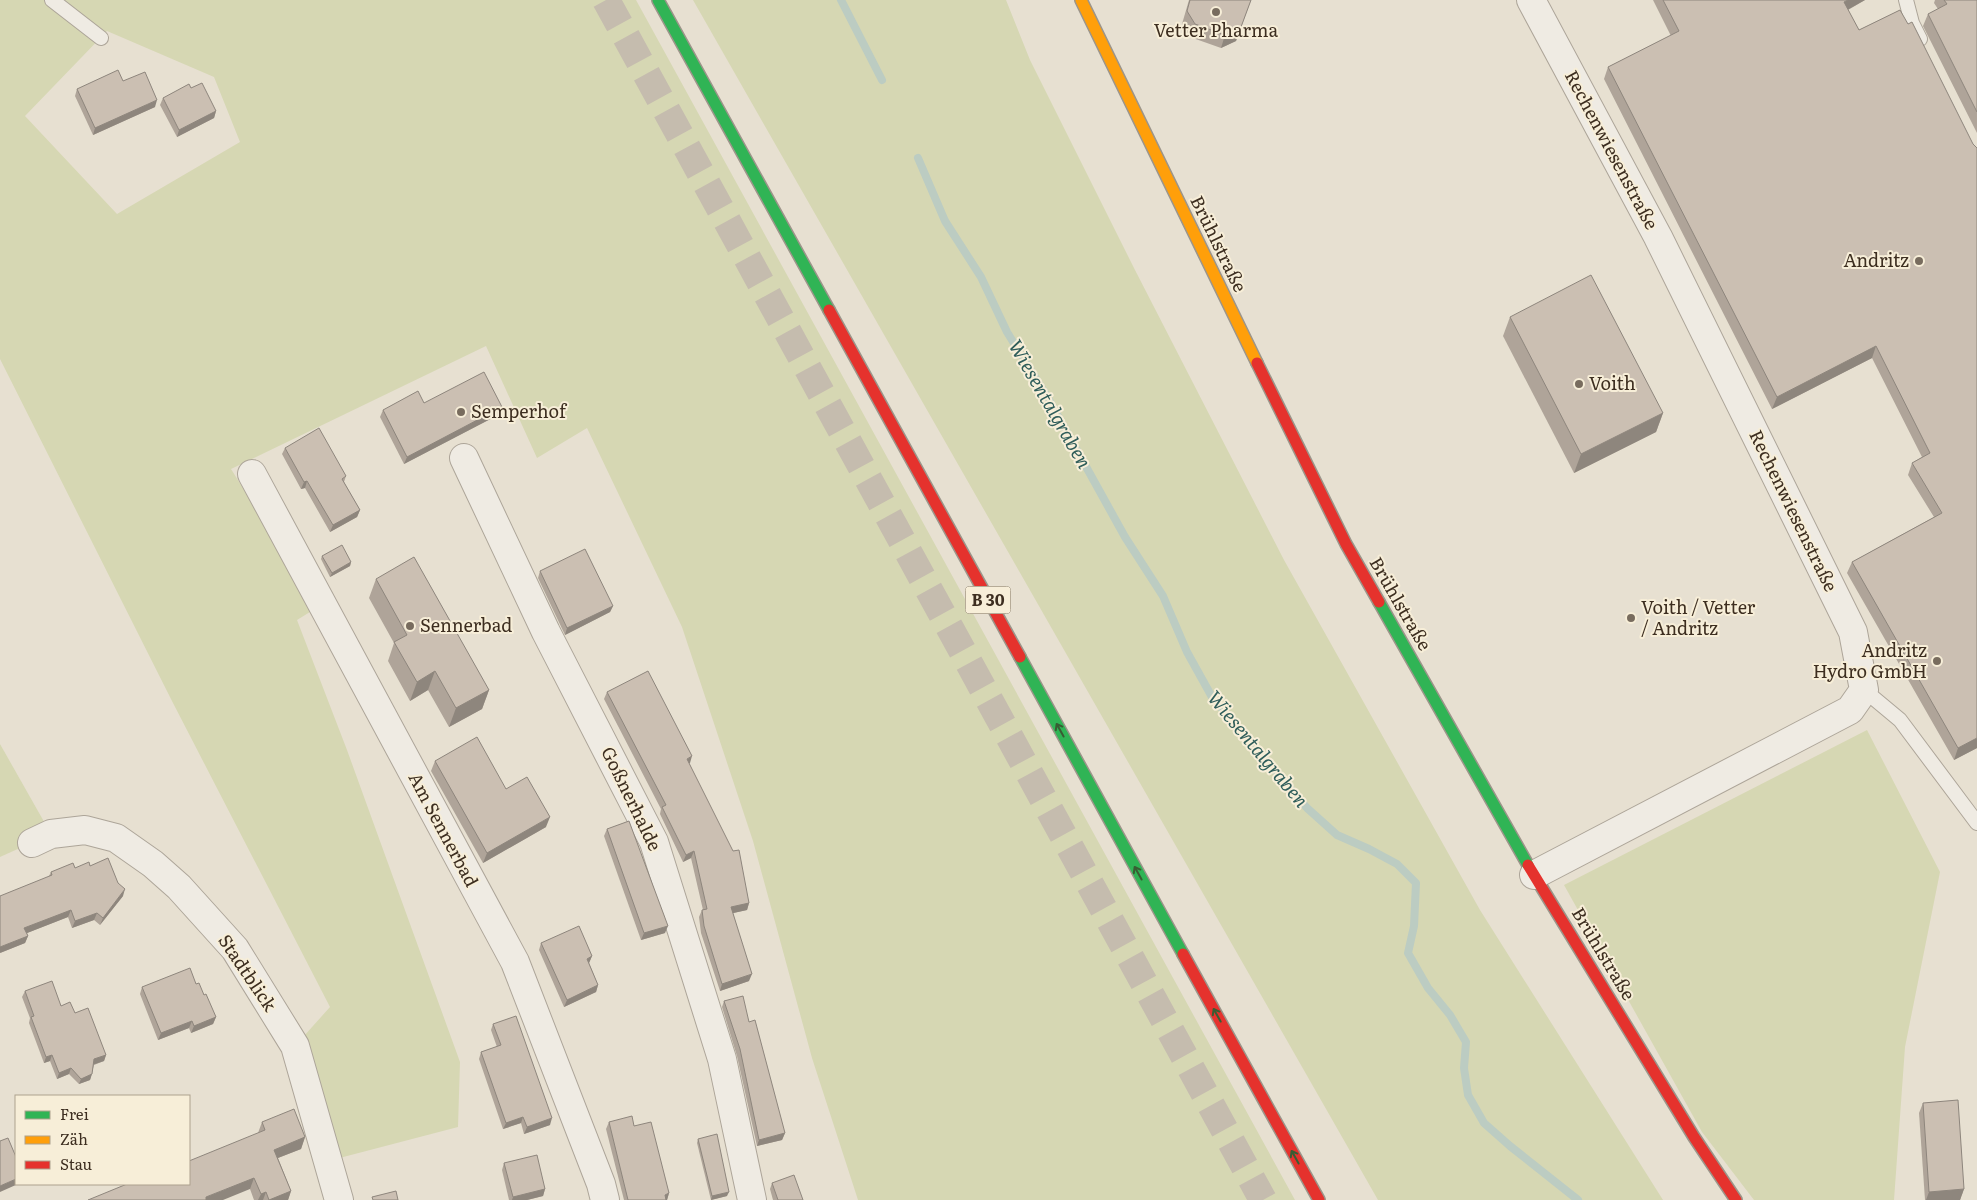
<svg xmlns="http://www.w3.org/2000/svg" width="1977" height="1200" viewBox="0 0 1977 1200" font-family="Literata,serif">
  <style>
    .green { fill: #d6d7b3; fill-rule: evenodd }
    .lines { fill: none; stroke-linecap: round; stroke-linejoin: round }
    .stream { stroke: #bcccc2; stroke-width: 8 }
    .highway-tunnel { stroke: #c5bcae; stroke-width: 28; stroke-dasharray: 28 14; stroke-linecap: butt }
    .lane-casing { stroke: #ada599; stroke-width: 16 }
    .street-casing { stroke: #ada599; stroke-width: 30 }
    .fast-casing { stroke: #9c958a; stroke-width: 14 }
    .slow-casing { stroke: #9c958a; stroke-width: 14 }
    .jam-casing { stroke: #9c958a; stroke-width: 14 }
    .lane { stroke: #efebe3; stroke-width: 14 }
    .street { stroke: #efebe3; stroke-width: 28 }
    .fast { stroke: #30b455; stroke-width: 11 }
    .slow { stroke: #ff9f0a; stroke-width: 11 }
    .jam { stroke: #e5322d; stroke-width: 11 }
    .wall { fill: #afa499 }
    .shaded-wall { fill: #8e867d }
    .building { fill: #cbbfb2; stroke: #8e867d }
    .oneway { stroke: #385d33 }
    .poi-dot { fill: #786c5e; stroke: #f7eed8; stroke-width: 2 }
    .labels { text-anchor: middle; stroke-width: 4; stroke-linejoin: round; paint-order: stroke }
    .shield { fill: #f7eed8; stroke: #756857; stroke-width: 1 }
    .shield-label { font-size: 16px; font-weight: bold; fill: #3d2e20 }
    .poi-label { font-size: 18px; fill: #3d2e20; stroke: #f7eed8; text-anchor: start }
    .street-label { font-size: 18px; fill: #3d2e20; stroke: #f7eed8 }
    .water-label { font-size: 19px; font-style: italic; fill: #2f5d5a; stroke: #f7eed8 }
  </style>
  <rect width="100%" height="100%" fill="#e7e0d1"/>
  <g class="green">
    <path d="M 0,0 L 636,0 L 1295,1200 L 858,1200 L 812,1058 L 753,841 L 682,627 L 587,428 L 537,458 L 486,346 L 231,469 L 318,607 L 297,620 L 347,750 L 460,1062 L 458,1127 L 328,1161 L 295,1046 L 330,1007 L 173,703 L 0,359 ZM 107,31 L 214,77 L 240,142 L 117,214 L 25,116 Z"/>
    <polygon points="693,0 1006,0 1030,60 1135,270 1284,560 1480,910 1663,1200 1378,1200"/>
    <polygon points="1867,730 1940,872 1905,1047 1894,1200 1754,1200 1702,1132 1564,885"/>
    <polygon points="0,744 51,834 0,857"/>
  </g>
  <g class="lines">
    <g class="stream">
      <polyline points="841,0 882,80"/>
      <polyline points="918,158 945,221 981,277 1007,332 1048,398 1125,537 1163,596 1187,652 1212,697 1307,808 1337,835 1369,849 1397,864 1416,883 1414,926 1408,953 1428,988 1450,1015 1466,1042 1464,1068 1468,1095 1484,1123 1510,1146 1578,1200"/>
    </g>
    <polyline class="highway-tunnel" points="606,0 1263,1200"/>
    <defs>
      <g id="lane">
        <polyline points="52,0 101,38"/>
        <polyline points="1906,0 1912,23 1920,39"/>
        <polyline points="1864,690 1900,720 1977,823"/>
      </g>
      <g id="street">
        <polyline points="1531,0 1658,237 1853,632 1864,690 1850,710 1534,875"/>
        <polyline points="464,458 546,632 654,842 722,1059 752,1200"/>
        <polyline points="252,474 515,962 601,1184 605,1200"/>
        <polyline points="32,843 51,834 85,830 116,838 153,864 179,887 235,949 295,1046 339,1200"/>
      </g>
      <g id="fast">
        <polyline points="658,0 829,310"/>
        <polyline points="1379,602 1528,865"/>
        <polyline points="1020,657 1183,954"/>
      </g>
      <polyline id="slow" points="1081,0 1257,363"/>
      <g id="jam">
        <polyline points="829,310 1020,657"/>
        <polyline points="1257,363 1346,544 1379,602"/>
        <polyline points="1528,865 1694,1137 1736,1200"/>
        <polyline points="1183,954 1319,1200"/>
      </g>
    </defs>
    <use href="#lane" class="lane-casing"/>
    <use href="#street" class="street-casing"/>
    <use href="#fast" class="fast-casing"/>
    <use href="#slow" class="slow-casing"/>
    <use href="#jam" class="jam-casing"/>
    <use href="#lane" class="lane"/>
    <use href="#street" class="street"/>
    <use href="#fast" class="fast"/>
    <use href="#slow" class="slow"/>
    <use href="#jam" class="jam"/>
  </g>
  <g class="wall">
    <polygon points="1189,0 1251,0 1236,41 1221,48 1190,37 1182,24"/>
    <polygon points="1653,0 1865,0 1848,10 1859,30 1900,10 1977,748 1954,760 1847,573 1852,562 1934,517 1908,475 1912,463 1922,457 1872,358 1772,409 1604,79 1608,67 1671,36"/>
    <polygon points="1935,0 1977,0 1977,133 1923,26 1928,14 1938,9 1934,3"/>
    <polygon points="191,88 216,111 214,118 177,137 160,105 163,98"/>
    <polygon points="77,89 155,107 93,135 75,96"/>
    <polygon points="1510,317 1663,413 1656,432 1574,473 1503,336"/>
    <polygon points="424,403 500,414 404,464 380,417 383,410"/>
    <polygon points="285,448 346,476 344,482 360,510 357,517 330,532 305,488 301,489 282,454"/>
    <polygon points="322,556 351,562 350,566 330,577 321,559"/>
    <polygon points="540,571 613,606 610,612 565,635 538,578"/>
    <polygon points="376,579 489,690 482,709 449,727 428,690 410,701 388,661 394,643 369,598"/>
    <polygon points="607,692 690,763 689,763 749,903 747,910 733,913 749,981 720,991 701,933 699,917 702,910 703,910 691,858 683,862 660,814 661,809 604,699"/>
    <polygon points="435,761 506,789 546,827 483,863 431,771"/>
    <polygon points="607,829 665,933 641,940 604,836"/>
    <polygon points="90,866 123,896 100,925 94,920 72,928 68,917 27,933 28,936 25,943 0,953 49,876 51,872"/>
    <polygon points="541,943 592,956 589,963 598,985 596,992 564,1007 539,950"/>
    <polygon points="196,984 204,995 216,1017 213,1024 191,1033 189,1028 158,1040 140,994 142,987"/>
    <polygon points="25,991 61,1006 75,1013 106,1055 104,1061 94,1065 90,1080 79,1084 69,1074 57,1079 50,1061 44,1063 29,1023 30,1018 22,997"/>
    <polygon points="724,1001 785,1133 782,1140 757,1146 737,1056 722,1007"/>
    <polygon points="493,1024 550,1125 524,1134 521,1123 503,1129 479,1059 481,1052 497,1047 491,1030"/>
    <polygon points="1923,1103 1964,1189 1960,1200 1925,1200 1919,1113"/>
    <polygon points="262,1122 305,1137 301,1149 278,1158 291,1191 288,1200 254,1200 250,1189 123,1185 122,1184 189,1184 258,1133"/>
    <polygon points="609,1122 634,1126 669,1193 667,1200 624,1200 606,1129"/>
    <polygon points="698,1139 727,1196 711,1200 697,1143"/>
    <polygon points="504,1163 545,1189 543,1196 527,1200 509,1200 502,1170"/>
    <polygon points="772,1183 803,1200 773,1200 770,1189"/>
  </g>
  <g class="shaded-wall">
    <polygon points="1848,0 1865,0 1840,14 1844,2"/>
    <polygon points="1241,27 1236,41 1221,48 1225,35"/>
    <polygon points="157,100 155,107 93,135 95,128"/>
    <polygon points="216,111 214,118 177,137 179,130"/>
    <polygon points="1876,346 1872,358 1772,409 1777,397"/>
    <polygon points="502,407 500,414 404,464 407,457"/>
    <polygon points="1663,413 1656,432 1574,473 1581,454"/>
    <polygon points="307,481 305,488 301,489 304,482"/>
    <polygon points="360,510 357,517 330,532 333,525"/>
    <polygon points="351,562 350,566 330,577 332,573"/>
    <polygon points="613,606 610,612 565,635 567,628"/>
    <polygon points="435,671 428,690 410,701 417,682"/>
    <polygon points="489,690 482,709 449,727 456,708"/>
    <polygon points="1977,738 1977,748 1954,760 1958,748"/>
    <polygon points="692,756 690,763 684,766 687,759"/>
    <polygon points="550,817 546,827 483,863 487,853"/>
    <polygon points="694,851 691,858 683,862 686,855"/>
    <polygon points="125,889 123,896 100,925 103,918"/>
    <polygon points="749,903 747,910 729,914 731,907"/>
    <polygon points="71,910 68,917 22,935 24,928"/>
    <polygon points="97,913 94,920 72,928 75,921"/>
    <polygon points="668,926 665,933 641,940 644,933"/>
    <polygon points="28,936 25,943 0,953 0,947"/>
    <polygon points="592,956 589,963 584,966 587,959"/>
    <polygon points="752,974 749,981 720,991 722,984"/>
    <polygon points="598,985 596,992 564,1007 567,1000"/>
    <polygon points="216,1017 213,1024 191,1033 194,1026"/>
    <polygon points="192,1021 189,1028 158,1040 161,1033"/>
    <polygon points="52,1055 50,1061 44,1063 46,1057"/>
    <polygon points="106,1055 104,1061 92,1065 94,1059"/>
    <polygon points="71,1068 69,1074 57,1079 59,1073"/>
    <polygon points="92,1074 90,1080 79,1084 81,1079"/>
    <polygon points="523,1117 521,1123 503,1129 506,1123"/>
    <polygon points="552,1118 550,1125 524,1134 527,1127"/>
    <polygon points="785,1133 782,1140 757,1146 759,1140"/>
    <polygon points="305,1137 301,1149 270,1161 274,1150"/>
    <polygon points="254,1178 250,1189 223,1200 205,1200 206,1197"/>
    <polygon points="16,1179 16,1184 18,1184 0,1192 0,1186"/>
    <polygon points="545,1189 543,1196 527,1200 512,1200 513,1197"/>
    <polygon points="1964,1189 1960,1200 1926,1200 1929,1192"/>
    <polygon points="291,1191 288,1200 268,1200"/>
    <polygon points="266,1192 263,1200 258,1200 261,1194"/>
    <polygon points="729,1192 727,1196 711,1200 712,1196"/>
    <polygon points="669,1193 667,1200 663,1200 665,1195"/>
  </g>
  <g class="building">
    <polygon points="1190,0 1251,0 1241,27 1225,35 1195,24 1187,11"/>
    <polygon points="1663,0 1848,0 1844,2 1859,30 1900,10 1908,24 1912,22 1973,144 1977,148 1977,738 1958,748 1852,562 1942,513 1912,463 1930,453 1876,346 1777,397 1608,67 1679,31"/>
    <polygon points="1944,0 1977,0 1977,112 1928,14 1947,4"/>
    <polygon points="118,70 123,81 145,72 157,100 95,128 77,89"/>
    <polygon points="202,83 216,111 179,130 163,98 189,84 191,88"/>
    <polygon points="1591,275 1663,413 1581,454 1510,317"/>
    <polygon points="484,372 502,407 407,457 383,410 418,391 424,403"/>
    <polygon points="319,428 346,476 342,479 360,510 333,525 307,481 304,482 285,448"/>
    <polygon points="342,545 351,562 332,573 322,556"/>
    <polygon points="585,549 613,606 567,628 540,571"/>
    <polygon points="414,557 489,690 456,708 435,671 417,682 394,642 407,635 376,579"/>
    <polygon points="648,671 692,756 687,759 733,851 739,850 749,903 731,907 752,974 722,984 704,926 702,910 707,909 694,851 686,855 662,807 666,805 607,692"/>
    <polygon points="477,737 506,789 527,777 550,817 487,853 435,761"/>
    <polygon points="629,821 668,926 644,933 607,829"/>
    <polygon points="108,858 118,883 125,889 103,918 97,913 75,921 71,910 24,928 28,936 0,947 0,896 52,875 51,872 73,863 75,868 89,862 90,866"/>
    <polygon points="579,926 592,956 587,959 598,985 567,1000 541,943"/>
    <polygon points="190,968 196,984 199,983 204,995 206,994 216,1017 194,1026 192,1021 161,1033 142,987"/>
    <polygon points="52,981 61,1006 70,1002 75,1013 88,1008 106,1055 94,1059 92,1074 81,1079 71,1068 59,1073 52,1055 46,1057 31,1017 34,1016 25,991"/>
    <polygon points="743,996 749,1022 755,1020 785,1133 759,1140 740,1049 724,1001"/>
    <polygon points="516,1016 552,1118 527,1127 523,1117 506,1123 481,1052 501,1045 493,1024"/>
    <polygon points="1958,1100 1964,1189 1929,1192 1923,1103"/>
    <polygon points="294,1109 305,1137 274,1150 291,1191 269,1200 266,1192 261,1194 254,1178 206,1197 206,1200 88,1200 127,1184 189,1184 189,1161 265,1130 262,1122"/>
    <polygon points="632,1116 634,1126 651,1122 669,1193 665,1195 666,1200 628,1200 609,1122"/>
    <polygon points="717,1134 729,1192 712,1196 698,1139"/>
    <polygon points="8,1138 16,1157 16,1179 0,1186 0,1141"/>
    <polygon points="537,1155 545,1189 513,1197 504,1163"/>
    <polygon points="794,1175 803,1200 778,1200 772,1183"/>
    <polygon points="396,1191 398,1200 373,1200 372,1197"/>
  </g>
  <defs><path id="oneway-shaft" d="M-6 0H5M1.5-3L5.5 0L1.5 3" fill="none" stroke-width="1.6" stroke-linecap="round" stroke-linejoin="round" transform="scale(1.25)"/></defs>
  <g class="oneway">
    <use href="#oneway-shaft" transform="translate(1060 730) rotate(-119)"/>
    <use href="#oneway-shaft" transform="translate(1138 873) rotate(-119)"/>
    <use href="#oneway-shaft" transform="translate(1217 1015) rotate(-119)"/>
    <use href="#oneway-shaft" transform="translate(1295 1157) rotate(-119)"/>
  </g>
  <g class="poi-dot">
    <circle cx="1216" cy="12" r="5"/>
    <circle cx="1919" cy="261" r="5"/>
    <circle cx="1579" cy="384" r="5"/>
    <circle cx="461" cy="412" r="5"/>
    <circle cx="1631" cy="618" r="5"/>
    <circle cx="410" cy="626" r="5"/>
    <circle cx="1937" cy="661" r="5"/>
  </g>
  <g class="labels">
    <rect class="shield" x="965.5" y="586.5" width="45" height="27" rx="4"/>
    <g class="shield-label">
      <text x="988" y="606">B 30</text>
    </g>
    <g class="poi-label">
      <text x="1216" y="37" text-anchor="middle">Vetter Pharma</text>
      <text x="1909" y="267" text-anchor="end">Andritz</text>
      <text x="1589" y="390">Voith</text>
      <text x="471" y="418">Semperhof</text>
      <text x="1641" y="614">Voith / Vetter<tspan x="1641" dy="21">/ Andritz</tspan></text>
      <text x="420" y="632">Sennerbad</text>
      <text x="1927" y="657" text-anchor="end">Andritz<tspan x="1927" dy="21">Hydro GmbH</tspan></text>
    </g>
    <g class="street-label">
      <text transform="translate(1611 150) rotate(62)" y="6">Rechenwiesenstraße</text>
      <text transform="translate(1218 244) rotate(64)" y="6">Brühlstraße</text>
      <text transform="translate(1793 511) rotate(64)" y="6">Rechenwiesenstraße</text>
      <text transform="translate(1400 604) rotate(60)" y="6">Brühlstraße</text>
      <text transform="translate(631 799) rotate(64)" y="6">Goßnerhalde</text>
      <text transform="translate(443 830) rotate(62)" y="6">Am Sennerbad</text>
      <text transform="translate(1603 954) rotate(59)" y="6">Brühlstraße</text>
      <text transform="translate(247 973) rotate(56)" y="6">Stadtblick</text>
    </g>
    <g class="water-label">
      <text transform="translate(1050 404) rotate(60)" y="7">Wiesentalgraben</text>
      <text transform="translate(1258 749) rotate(50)" y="7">Wiesentalgraben</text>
    </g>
  </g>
  <rect x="15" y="1095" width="175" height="90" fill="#f7eed8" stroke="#ada18e"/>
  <rect x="25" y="1111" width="25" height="8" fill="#30b455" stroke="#ada18e"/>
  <text x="60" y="1120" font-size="15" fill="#3d2e20">Frei</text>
  <rect x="25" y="1136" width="25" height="8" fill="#ff9f0a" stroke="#ada18e"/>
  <text x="60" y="1145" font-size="15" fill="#3d2e20">Zäh</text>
  <rect x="25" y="1161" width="25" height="8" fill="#e5322d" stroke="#ada18e"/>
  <text x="60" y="1170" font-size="15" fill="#3d2e20">Stau</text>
</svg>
